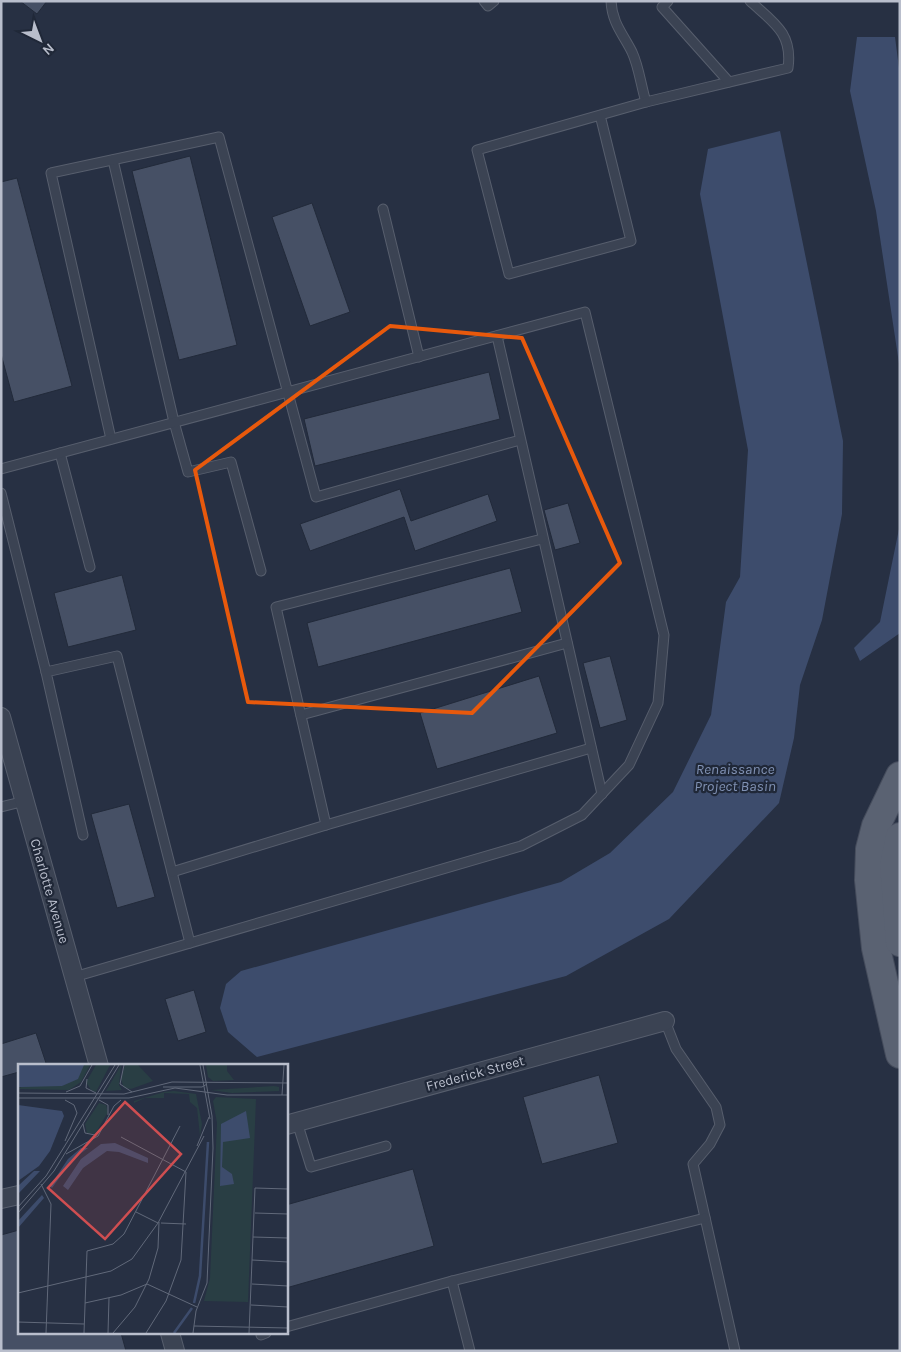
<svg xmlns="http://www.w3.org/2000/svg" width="901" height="1352" viewBox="0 0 901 1352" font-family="Karla,sans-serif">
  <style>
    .water { fill: #3d4c6c }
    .building { fill: #465065; stroke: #222a3a }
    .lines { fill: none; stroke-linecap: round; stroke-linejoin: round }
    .lane-casing { stroke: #575e6d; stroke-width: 11 }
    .street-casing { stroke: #575e6d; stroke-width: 20 }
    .primary-casing { stroke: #454c5c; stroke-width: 30 }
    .lane { stroke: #3b4353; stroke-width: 9 }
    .street { stroke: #3b4353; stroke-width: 18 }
    .primary { stroke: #5a6272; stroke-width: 28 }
    .marked { fill: none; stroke: #e8590c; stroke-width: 4; stroke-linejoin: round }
    .labels { text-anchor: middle; stroke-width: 4.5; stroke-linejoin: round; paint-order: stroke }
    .street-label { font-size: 14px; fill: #b9becc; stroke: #202838 }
    .water-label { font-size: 15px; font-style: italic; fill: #8091b3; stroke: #202838 }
    .inset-river { fill: none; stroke: #3d4c6c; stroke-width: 2.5 }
    .inset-road { fill: none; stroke: #61697a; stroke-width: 1 }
    .view { fill: #cf4e51; fill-opacity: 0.15; stroke: #cf4e51; stroke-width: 2.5 }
    .inset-edge { fill: none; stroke: #b9becc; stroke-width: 2.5 }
  </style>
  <rect width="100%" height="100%" fill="#273043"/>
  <g class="water">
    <polygon points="857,37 895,37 899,68 900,370 876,211 850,91"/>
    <polygon points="780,131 843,441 842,514 822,620 800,685 794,738 779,803 669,919 566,976 257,1057 228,1032 220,1008 226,984 241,971 561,882 610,853 673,792 711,715 726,602 740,577 748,450 700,194 708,149"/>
    <polygon points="900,524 900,633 860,661 854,648 880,622"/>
  </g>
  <g class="building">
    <polygon points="20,1 47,1 37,14"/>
    <polygon points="190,156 237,345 179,360 132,171"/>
    <polygon points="17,178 72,386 14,402 1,354 1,182"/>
    <polygon points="312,203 350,312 310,326 272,217"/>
    <polygon points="489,372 500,419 315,466 304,419"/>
    <polygon points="400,489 411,521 488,494 497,521 415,551 404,517 310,551 300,524"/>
    <polygon points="568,503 580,543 555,550 544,510"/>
    <polygon points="510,568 522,612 318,667 307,623"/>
    <polygon points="122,575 136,630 68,647 54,593"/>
    <polygon points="610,656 627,720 600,728 583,663"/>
    <polygon points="539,676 557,733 437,769 420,713"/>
    <polygon points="129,804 155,897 117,908 91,814"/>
    <polygon points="194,990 206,1032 178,1041 165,999"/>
    <polygon points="36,1033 46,1063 37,1066 19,1066 19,1072 1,1077 1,1044"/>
    <polygon points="599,1075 618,1143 542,1164 523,1097"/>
    <polygon points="413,1169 434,1246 286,1288 286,1205"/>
    <polygon points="19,1230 19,1333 121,1333 126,1351 1,1351 1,1235"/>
  </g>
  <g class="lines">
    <defs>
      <g id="lane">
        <polyline points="484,1 488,6 494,1"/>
        <path d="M 611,1 C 612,23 623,34 632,52 C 639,67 641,86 646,102 L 788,68 C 793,33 773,22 750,1"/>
        <polyline points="668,1 662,7 729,82"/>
        <path d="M 600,115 L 631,241 L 509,274 L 477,150 C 533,134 589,118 646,102"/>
        <polyline points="113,160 174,422 188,472 231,462 261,571"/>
        <polyline points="383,209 419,357"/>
        <polyline points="497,336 602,794"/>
        <polyline points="111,439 51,173 219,137 316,497 520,440"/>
        <polyline points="60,453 90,567"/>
        <polyline points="1,469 585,312 664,635 658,703 629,765 582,815 521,846 74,977"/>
        <polyline points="1,493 46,672"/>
        <polyline points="301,715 567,643"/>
        <polyline points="1,807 25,801"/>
        <polyline points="326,825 591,748"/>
        <polyline points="83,835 46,672 117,656 190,943"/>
        <polyline points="172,872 326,825 276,607 542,539"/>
        <polyline points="665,1021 676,1049 716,1107 720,1125 710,1144 693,1164 735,1351"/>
        <polyline points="297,1122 311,1167 386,1146"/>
        <polyline points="452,1281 705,1218"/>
        <polyline points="286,1327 452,1281 470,1351"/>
        <polyline points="261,1335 266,1333"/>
      </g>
      <g id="street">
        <polyline points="1,717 99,1066"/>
        <polyline points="286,1125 665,1021"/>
        <polyline points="1,1199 19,1195"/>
        <polyline points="170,1333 175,1351"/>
      </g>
      <g id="primary">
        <polyline points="900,776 876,826 870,849 869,880 876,948 900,1054"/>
        <polyline points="900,837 894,865 900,942"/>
      </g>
    </defs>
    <use href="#lane" class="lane-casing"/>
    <use href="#street" class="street-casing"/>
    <use href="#primary" class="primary-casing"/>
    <use href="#lane" class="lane"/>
    <use href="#street" class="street"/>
    <use href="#primary" class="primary"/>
  </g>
  <path class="marked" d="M 390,326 L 522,338 L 620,563 L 472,713 L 248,702 L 195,470 Z"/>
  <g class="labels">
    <g class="street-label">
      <text transform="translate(50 891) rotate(74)" y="5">Charlotte Avenue</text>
      <text transform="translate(475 1073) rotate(-15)" y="5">Frederick Street</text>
    </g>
    <g class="water-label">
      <text x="735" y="774">Renaissance<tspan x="735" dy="17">Project Basin</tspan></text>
    </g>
  </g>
  <g transform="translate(18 1064)">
    <rect width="270" height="270" fill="#273043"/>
    <path d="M 66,1 L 72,1 L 63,18 L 51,26 L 0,25 L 5,22 L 44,22 ZM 78,1 L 92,1 L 78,28 L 73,26 L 68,18 ZM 103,1 L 101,21 L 104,26 L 88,27 ZM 107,1 L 120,1 L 135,17 L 113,25 L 106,24 L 103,15 ZM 188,1 L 209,1 L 209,7 L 216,16 L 195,17 L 190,13 ZM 256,22 L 261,23 L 261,27 L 214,29 L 193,26 ZM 156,27 L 178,30 L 184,60 L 182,72 L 179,44 L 172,38 L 171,30 L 146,29 L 146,34 L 127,34 L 116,39 L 116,37 L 146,28 ZM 198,33 L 238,35 L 230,238 L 186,237 L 192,214 L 199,59 L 195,37 ZM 81,39 L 88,41 L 90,48 L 77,70 L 69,69 L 67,60 Z" fill="#293e44"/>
    <path d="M 0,1 L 66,1 L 60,15 L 44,22 L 4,23 L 0,23 ZM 0,41 L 44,47 L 46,52 L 32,87 L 21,102 L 0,117 ZM 228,47 L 232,74 L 205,78 L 204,103 L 214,110 L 216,120 L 202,122 L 203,60 ZM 97,79 L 130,94 L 130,99 L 101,88 L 89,87 L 65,104 L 50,126 L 45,122 L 63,95 L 83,80 ZM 63,84 L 70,84 L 55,95 L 34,124 L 32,122 L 50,95 ZM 16,107 L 22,107 L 0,130 L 0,122 ZM 24,131 L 26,134 L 0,164 L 0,157 Z" fill="#3d4c6c"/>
    <path class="inset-river" d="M 176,239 L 182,212 L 190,78M 156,269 L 174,244"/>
    <path class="inset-road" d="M 106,1 L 102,20 L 114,28M 182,1 L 192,55M 69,15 L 68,24 L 78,29M 145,23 L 184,23 L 189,20M 48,28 L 62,22 L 74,1M 0,29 L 106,30 L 154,18 L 270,19M 264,31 L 266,1M 0,34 L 111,34 L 157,24 L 209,31 L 270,31M 47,36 L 56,41 L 59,49 L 47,77M 81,36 L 90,41 L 90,51M 65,60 L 67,69 L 77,71M 103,73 L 168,108 L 163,196 L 148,237 L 128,269M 179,82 L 191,53M 48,90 L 80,72 L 96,42 L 103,36M 23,120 L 33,140 L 28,269M 0,143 L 28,112 L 97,1M 118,148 L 140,159M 0,149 L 36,107 L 101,1M 237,149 L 270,150M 143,159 L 168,160M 235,173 L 270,174M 234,196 L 270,198M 234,220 L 270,222M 0,229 L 93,207 L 114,195 L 140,159 L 186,72M 67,239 L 103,231 L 129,220 L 179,243M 233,241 L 270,243M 0,258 L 66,260M 176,262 L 270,264M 66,269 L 69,187 L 95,180 L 106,170 L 162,62M 90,269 L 91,234M 95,269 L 117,243 L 131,215 L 140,184 L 141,158M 175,269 L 178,247 L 189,219 L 195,84 L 194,52 L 185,1M 231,269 L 237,124 L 270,125"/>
    <path class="view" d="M 107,38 L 163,90 L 87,175 L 30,124 Z"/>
    <rect width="270" height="270" class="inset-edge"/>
  </g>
  <rect width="901" height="1352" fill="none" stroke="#b9becc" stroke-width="5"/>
  <g transform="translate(40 40) rotate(138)" stroke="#202838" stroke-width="4" paint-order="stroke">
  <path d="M0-4L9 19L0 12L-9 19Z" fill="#b9becc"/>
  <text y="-8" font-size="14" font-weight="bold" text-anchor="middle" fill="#b9becc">N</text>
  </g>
</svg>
